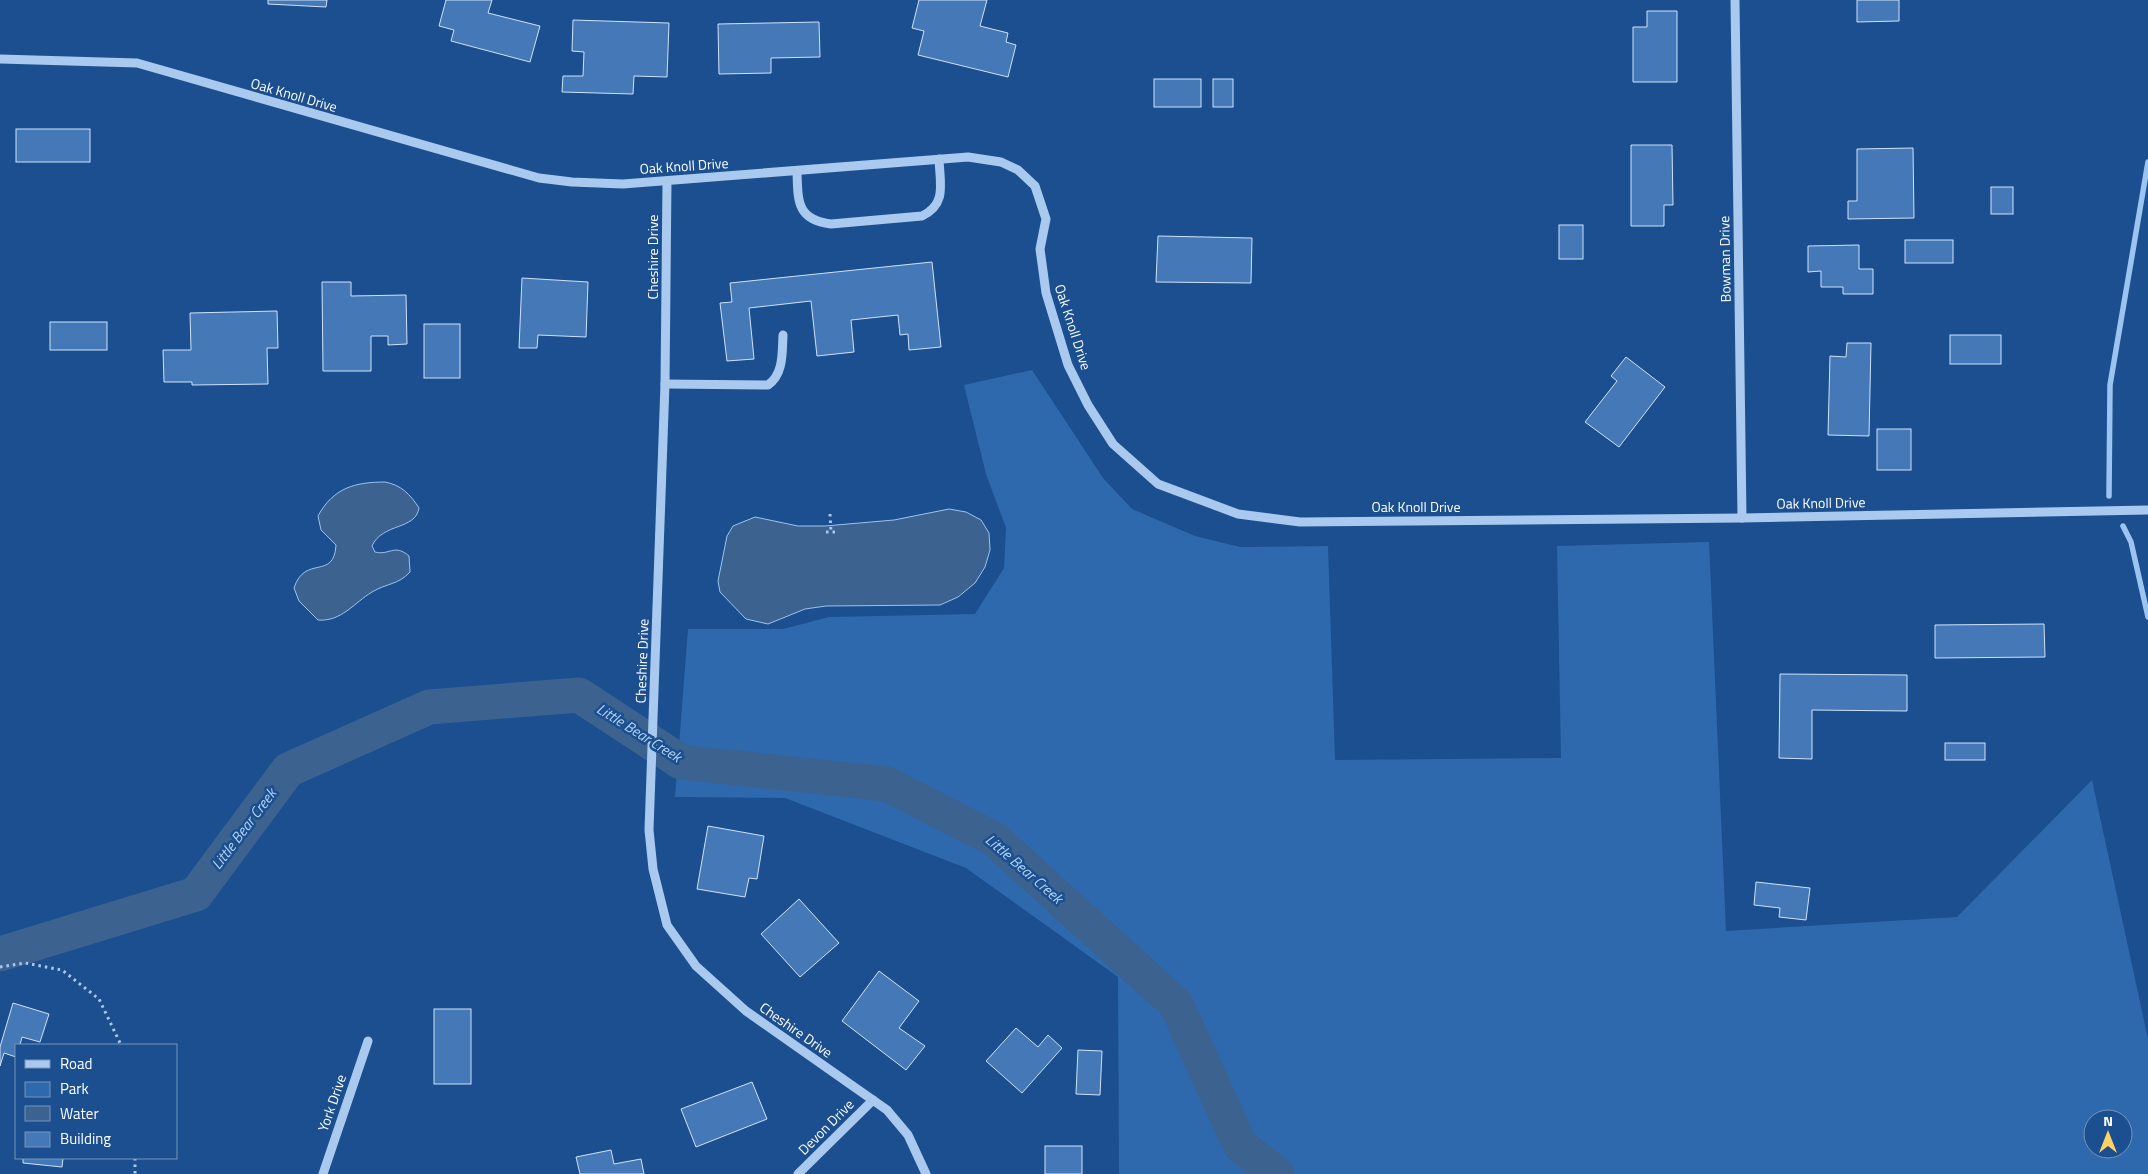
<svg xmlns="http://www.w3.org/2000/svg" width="2148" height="1174" viewBox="0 0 2148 1174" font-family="'Titillium Web',sans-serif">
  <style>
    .green { fill: #2e69ad; fill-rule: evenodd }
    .water { fill: #3c6290; stroke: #9cc4f0 }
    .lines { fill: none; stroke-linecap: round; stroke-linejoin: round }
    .stream { stroke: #9cc4f0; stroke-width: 5.5 }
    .river { stroke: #3c6290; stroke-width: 35 }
    .building { fill: #4478b7; stroke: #cfe3fa }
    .path { stroke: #a9c9ee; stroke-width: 3; stroke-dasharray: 2.5 4; stroke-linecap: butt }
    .minor { stroke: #a9c9ee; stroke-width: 9 }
    .labels { text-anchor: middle; stroke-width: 5; stroke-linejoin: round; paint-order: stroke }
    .street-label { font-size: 14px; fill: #fff; stroke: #1b4f8f }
    .water-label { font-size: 15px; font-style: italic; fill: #b5d3f5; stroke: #1b4f8f }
  </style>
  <rect width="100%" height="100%" fill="#1b4f8f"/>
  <path class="green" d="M 1032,370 L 1103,478 L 1132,509 L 1195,536 L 1240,547 L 1328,546 L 1335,760 L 1561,758 L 1557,546 L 1709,542 L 1726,931 L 1957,917 L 2092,780 L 2148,1039 L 2148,1174 L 1119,1174 L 1118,977 L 966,868 L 785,798 L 675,797 L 688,629 L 783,629 L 829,617 L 975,614 L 1004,568 L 1006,528 L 986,474 L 964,385 ZM 2093,1119 L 2123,1119 L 2123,1149 L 2093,1149 Z"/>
  <g class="water">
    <path d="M 385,482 C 401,485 410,494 419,508 C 416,530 382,523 372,546 L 375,552 C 389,556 394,543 409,556 L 410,572 C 398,585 387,583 372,592 C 354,603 341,622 318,620 L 299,601 L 294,588 C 305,554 334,581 336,545 L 321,530 L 318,516 C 333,488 355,482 385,482 Z"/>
    <polygon points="949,509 966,512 981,520 989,533 990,550 985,567 975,583 958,597 940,605 826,606 805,609 768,624 746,619 720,592 718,581 727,536 733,526 755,517 798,526 825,526 894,520"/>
  </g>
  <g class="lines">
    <g class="stream">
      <polyline points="2109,496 2110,385 2148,162"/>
      <polyline points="2123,526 2131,542 2148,617"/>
    </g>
    <polyline class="river" points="0,954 196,894 288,770 429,707 579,695 681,762 887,784 994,839 1176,1004 1240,1145 1277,1174"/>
  </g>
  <g class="building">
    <polygon points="268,0 327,0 326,7 268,4"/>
    <polygon points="446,0 492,0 488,13 540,26 530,62 451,41 454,30 439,26"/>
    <polygon points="919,0 987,0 980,26 1008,33 1006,42 1016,45 1008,77 918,55 924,31 912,28"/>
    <polygon points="1857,0 1899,0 1899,21 1857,22"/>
    <polygon points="1647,11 1677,11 1677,82 1633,82 1633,27 1647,27"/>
    <polygon points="573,20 669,23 667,77 634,76 633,94 562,92 563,76 583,76 584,52 572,51"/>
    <polygon points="819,22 820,57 771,58 771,73 719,74 718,24"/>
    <rect x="1154" y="79" width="47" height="28"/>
    <rect x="1213" y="79" width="20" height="28"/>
    <rect x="16" y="129" width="74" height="33"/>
    <polygon points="1631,145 1672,145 1673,205 1664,205 1664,226 1631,226"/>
    <polygon points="1913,148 1914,218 1848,219 1848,201 1857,201 1857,149"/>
    <rect x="1991" y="187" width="22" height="27"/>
    <rect x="1559" y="225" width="24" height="34"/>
    <polygon points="1158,236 1252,238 1251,283 1156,282"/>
    <rect x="1905" y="240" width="48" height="23"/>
    <polygon points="1859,245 1859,269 1873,269 1873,294 1843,294 1843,287 1821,287 1821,271 1808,272 1808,246"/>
    <polygon points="932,262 941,347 909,350 908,334 900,335 898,315 851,320 854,352 817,356 811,301 749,308 754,359 727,361 720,303 732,302 730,283"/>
    <polygon points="522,278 588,282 586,337 538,335 537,348 519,348"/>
    <polygon points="322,282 351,282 351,296 406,295 407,344 388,345 388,336 371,336 371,371 323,371"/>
    <polygon points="277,311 278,348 267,348 268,384 192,385 192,382 164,382 163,350 191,350 190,313"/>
    <rect x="50" y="322" width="57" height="28"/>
    <rect x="424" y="324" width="36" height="54"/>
    <rect x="1950" y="335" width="51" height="29"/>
    <polygon points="1847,343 1871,343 1869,436 1828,435 1830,356 1846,357"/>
    <polygon points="1626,357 1665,387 1619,447 1585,422 1617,381 1611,376"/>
    <rect x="1877" y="429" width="34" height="41"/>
    <polygon points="2044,624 2045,657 1935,658 1935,625"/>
    <polygon points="1780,674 1907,675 1907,711 1812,710 1812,759 1779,758"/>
    <rect x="1945" y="743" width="40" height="17"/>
    <polygon points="708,826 764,836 757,879 749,878 745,897 697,889"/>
    <polygon points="1756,882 1810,888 1806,920 1779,917 1780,908 1754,905"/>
    <polygon points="799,899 839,943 800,977 761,934"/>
    <polygon points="879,971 919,1001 899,1028 925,1046 906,1070 842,1021"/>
    <polygon points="13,1003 49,1014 40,1042 22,1037 20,1045 16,1045 16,1057 4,1053 0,1066 0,1047"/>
    <rect x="434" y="1009" width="37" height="75"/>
    <polygon points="1016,1028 1038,1047 1048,1035 1062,1048 1022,1093 986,1061"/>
    <polygon points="1078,1050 1102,1051 1100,1095 1076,1094"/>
    <polygon points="752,1082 767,1119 696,1147 681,1109"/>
    <rect x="1045" y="1146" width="37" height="28"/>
    <polygon points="611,1150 614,1164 641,1159 644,1174 580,1174 576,1157"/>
    <polygon points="23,1158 63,1158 62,1167 23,1163"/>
  </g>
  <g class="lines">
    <g class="path">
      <polyline points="830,514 831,532"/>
      <polyline points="826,532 835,532"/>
      <polyline points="0,967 25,963 62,970 99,999 121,1045"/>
      <polyline points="135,1158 135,1174"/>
    </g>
    <g class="minor">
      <polyline points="1735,0 1742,518"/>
      <polyline points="0,59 137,63 539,178 572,182 623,184 968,157 1001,162 1018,170 1035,186 1046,219 1040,249 1046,293 1068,365 1088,405 1113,444 1158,484 1238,514 1300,522 1742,518 2148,510"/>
      <path d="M 797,171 C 798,200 796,220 831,224 L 922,216 C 947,204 940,184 939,159"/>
      <polyline points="667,181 665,384 649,830 653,869 667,925 696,966 746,1011 887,1110 908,1135 926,1174"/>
      <path d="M 665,384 L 768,385 C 784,374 782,352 783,335"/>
      <polyline points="323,1174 368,1041"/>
      <polyline points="798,1174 873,1100"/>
    </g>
  </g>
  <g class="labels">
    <g class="street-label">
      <text transform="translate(294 95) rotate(16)" y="5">Oak Knoll Drive</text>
      <text transform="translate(684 166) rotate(-4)" y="5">Oak Knoll Drive</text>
      <text transform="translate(653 257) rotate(-90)" y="5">Cheshire Drive</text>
      <text transform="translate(1725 259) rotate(-91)" y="5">Bowman Drive</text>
      <text transform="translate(1073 327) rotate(72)" y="5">Oak Knoll Drive</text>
      <text transform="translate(1821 503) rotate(-1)" y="5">Oak Knoll Drive</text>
      <text x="1416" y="512">Oak Knoll Drive</text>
      <text transform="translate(642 661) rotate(-88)" y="5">Cheshire Drive</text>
      <text transform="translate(796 1030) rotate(35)" y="5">Cheshire Drive</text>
      <text transform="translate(332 1103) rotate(-71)" y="5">York Drive</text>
      <text transform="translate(826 1127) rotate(-45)" y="5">Devon Drive</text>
    </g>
    <g class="water-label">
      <text transform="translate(639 733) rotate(32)" y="5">Little Bear Creek</text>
      <text transform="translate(244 829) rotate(-53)" y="5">Little Bear Creek</text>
      <text transform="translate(1024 869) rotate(41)" y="5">Little Bear Creek</text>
    </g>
  </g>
  <rect x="15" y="1044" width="162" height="115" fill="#1b4f8f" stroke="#7695bc"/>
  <rect x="25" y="1060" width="25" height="8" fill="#a9c9ee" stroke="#7695bc"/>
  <text x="60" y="1069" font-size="15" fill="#ffffff">Road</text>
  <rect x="25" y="1082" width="25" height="15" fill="#2e69ad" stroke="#7695bc"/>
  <text x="60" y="1094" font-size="15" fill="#ffffff">Park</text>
  <rect x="25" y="1106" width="25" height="15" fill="#3c6290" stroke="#7695bc"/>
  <text x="60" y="1119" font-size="15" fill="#ffffff">Water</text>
  <rect x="25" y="1132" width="25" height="15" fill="#4478b7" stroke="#7695bc"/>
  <text x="60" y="1144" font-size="15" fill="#ffffff">Building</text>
  <g transform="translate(2108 1134)"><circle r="24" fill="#1b4f8f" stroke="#7695bc"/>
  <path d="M0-4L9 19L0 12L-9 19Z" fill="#ffd166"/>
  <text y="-8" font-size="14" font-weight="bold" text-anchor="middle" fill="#ffffff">N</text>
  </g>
</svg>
